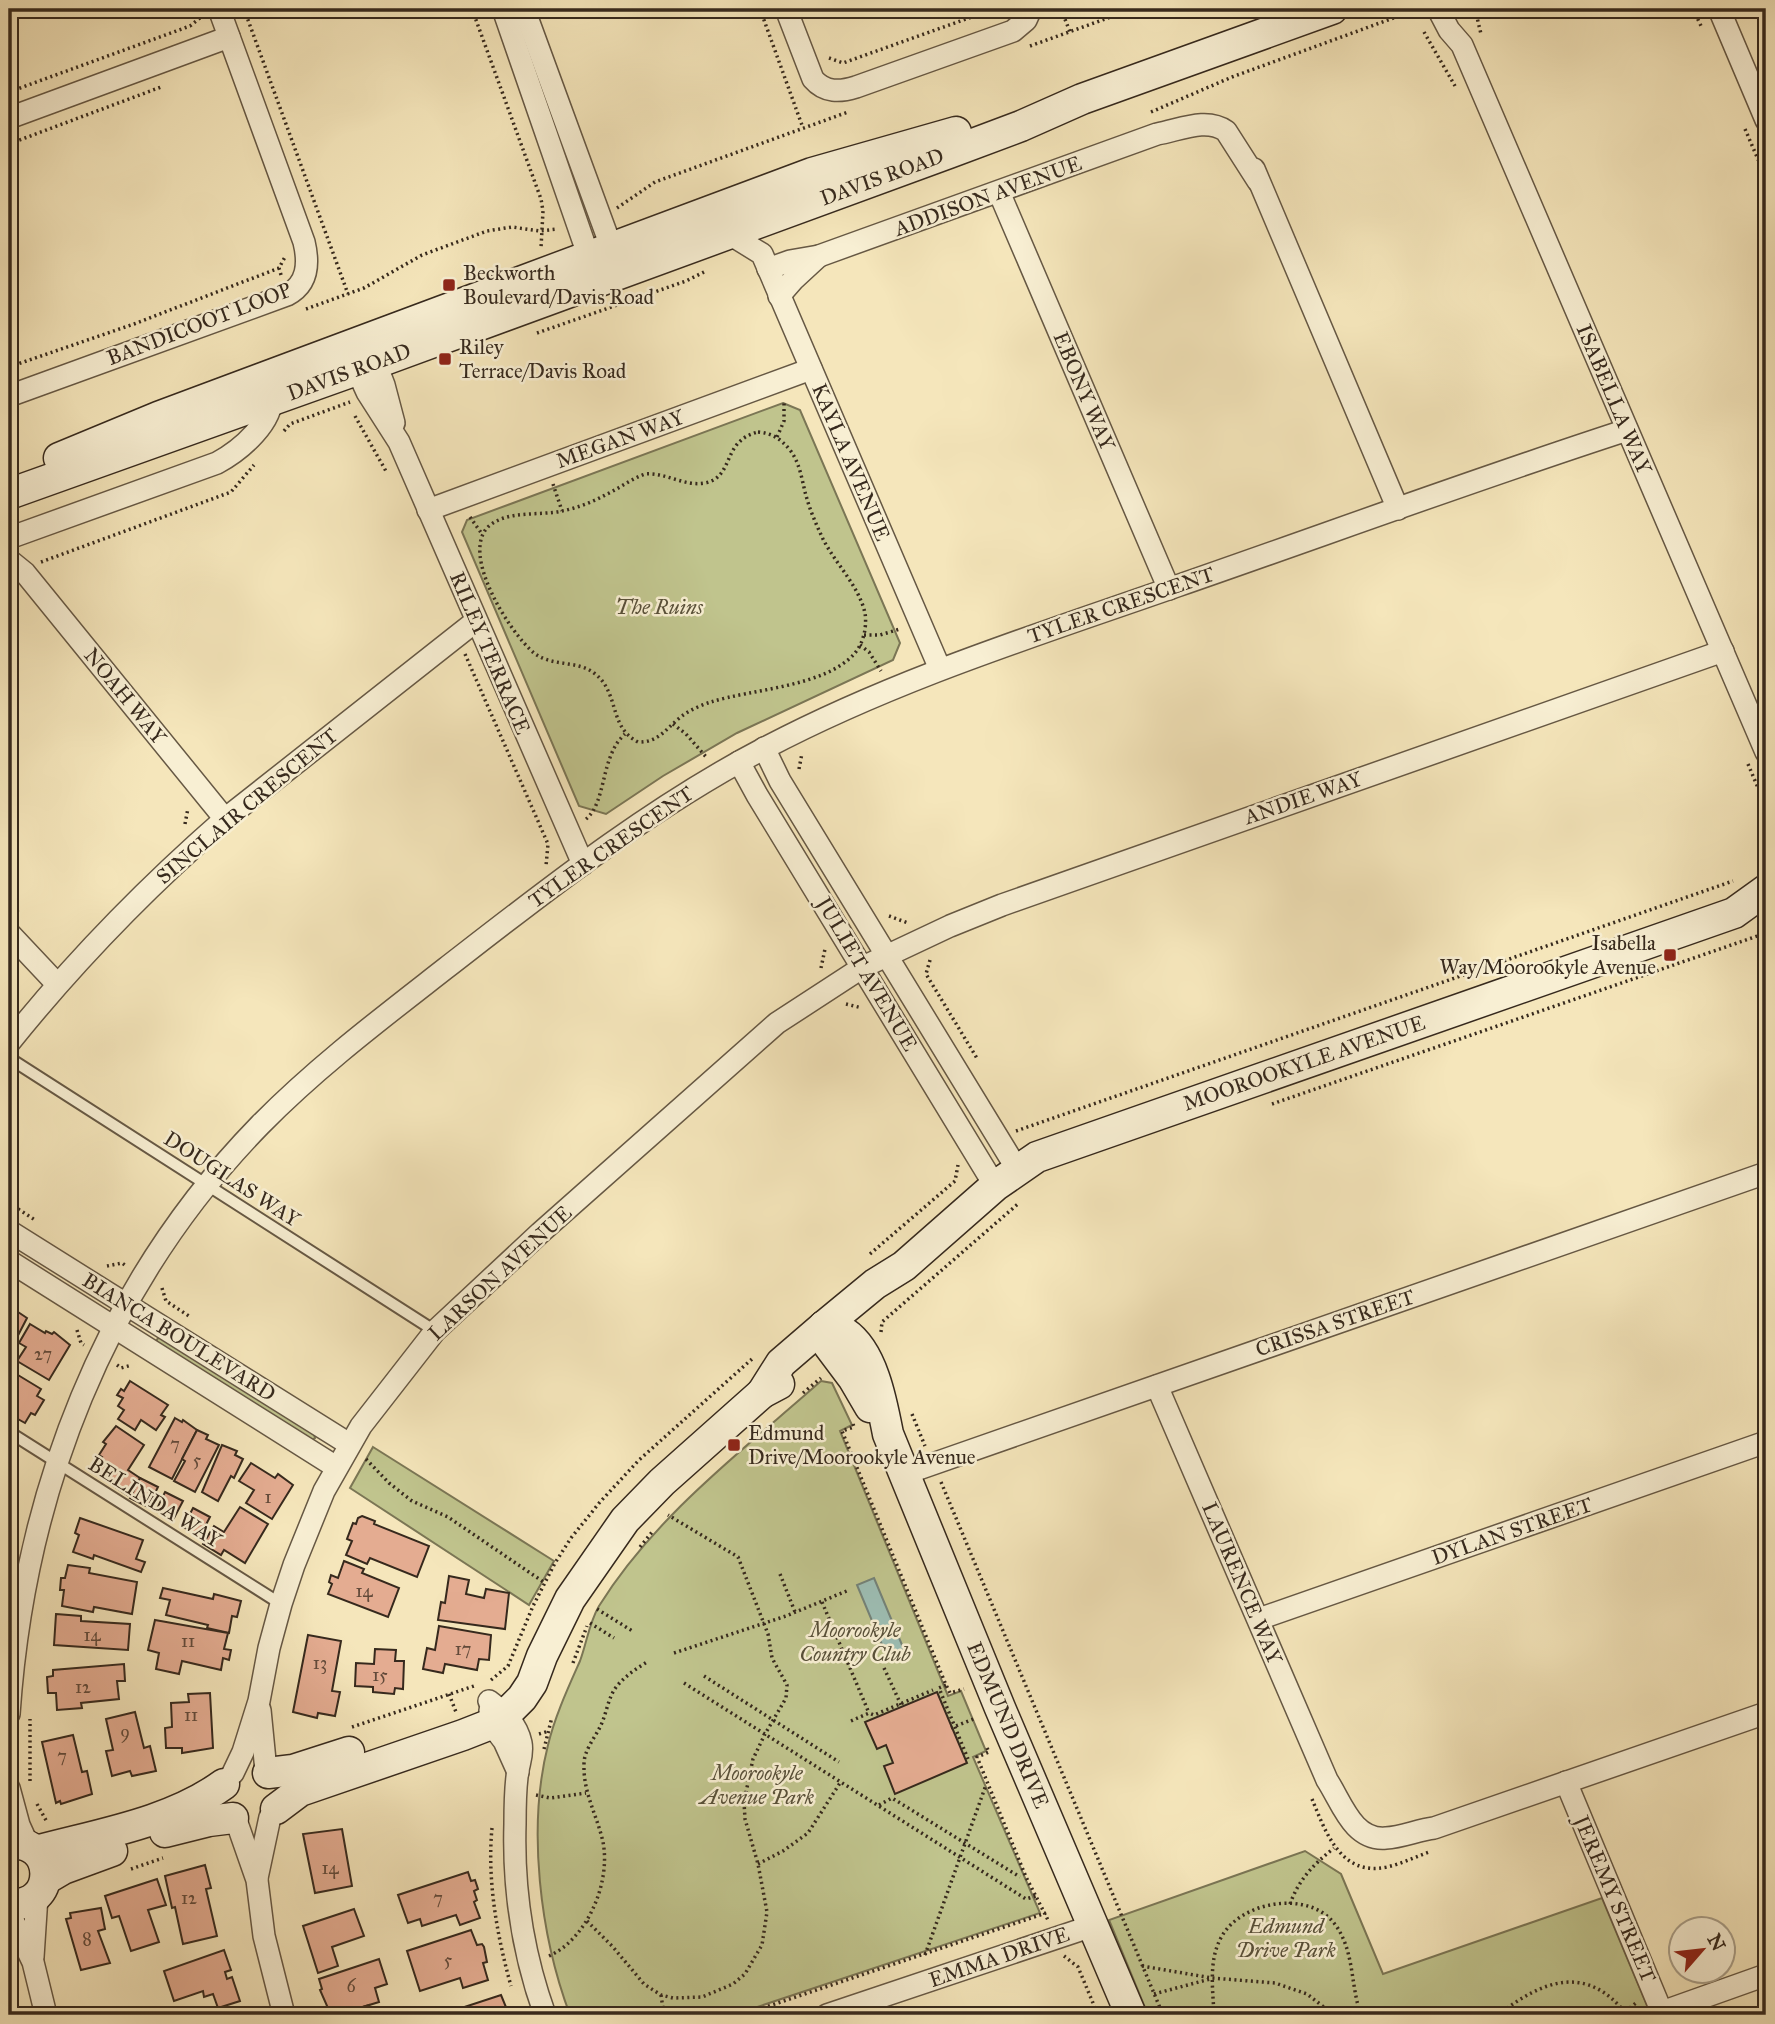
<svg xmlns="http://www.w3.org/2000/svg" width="1775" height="2024" viewBox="0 0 1775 2024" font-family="'IM FELL Great Primer',serif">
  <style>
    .green { fill: #c0c48d; stroke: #7b7655; stroke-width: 2 }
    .water { fill: #9dbeb4; stroke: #748278; stroke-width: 2 }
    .building { fill: #e4ac91; stroke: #36291d; stroke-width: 2 }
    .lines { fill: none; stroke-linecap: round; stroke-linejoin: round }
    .lane-casing { stroke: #665844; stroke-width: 14 }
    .street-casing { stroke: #665844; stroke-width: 24 }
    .secondary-casing { stroke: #36291d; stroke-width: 33 }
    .path { stroke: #36291d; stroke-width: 3.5; stroke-dasharray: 2 3.5; stroke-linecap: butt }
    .lane { stroke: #f8efd3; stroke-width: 10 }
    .street { stroke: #f8efd3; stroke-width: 21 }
    .secondary { stroke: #f8efd3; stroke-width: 30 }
    .poi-dot { fill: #8f2418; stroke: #f8efd3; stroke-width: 2.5 }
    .labels { text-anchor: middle; stroke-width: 5; stroke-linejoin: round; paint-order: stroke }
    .number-label { font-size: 18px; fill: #624a3a }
    .street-label { font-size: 21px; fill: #36291d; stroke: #f8efd3 }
    .poi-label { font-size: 21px; fill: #36291d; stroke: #f8efd3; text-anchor: start }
    .park-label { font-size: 21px; font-style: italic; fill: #585039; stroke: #f8efd3 }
  </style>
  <rect width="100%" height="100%" fill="#f5e6bb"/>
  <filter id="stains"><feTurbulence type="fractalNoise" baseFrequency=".00286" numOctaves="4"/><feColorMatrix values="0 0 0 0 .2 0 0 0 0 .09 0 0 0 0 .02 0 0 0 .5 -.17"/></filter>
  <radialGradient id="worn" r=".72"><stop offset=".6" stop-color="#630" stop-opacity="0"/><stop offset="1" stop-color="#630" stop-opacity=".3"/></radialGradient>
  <g class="green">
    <polygon points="783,403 800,410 900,643 893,660 737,733 663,776 606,814 579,806 462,532 467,520"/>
    <polygon points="160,1335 314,1434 315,1438 312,1440 155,1343"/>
    <path d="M 821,1381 L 832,1383 L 852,1425 L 840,1431 L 948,1696 L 961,1691 L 986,1751 L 973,1757 L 1040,1913 L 733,2015 L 570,2015 C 540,1935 527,1828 548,1745 C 555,1716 568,1688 580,1661 C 587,1642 589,1623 599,1606 C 655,1516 743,1450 821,1381 Z"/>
    <polygon points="373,1447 554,1561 529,1605 350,1488"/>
    <polygon points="1305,1851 1341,1874 1383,1974 1602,1898 1651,2015 1148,2015 1109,1920"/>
  </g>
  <polygon class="water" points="874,1578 905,1652 888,1659 857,1585"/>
  <g class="building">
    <polygon points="9,1306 27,1318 12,1347 9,1345"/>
    <polygon points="30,1324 45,1333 46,1331 52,1334 54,1332 70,1345 49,1380 17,1361 26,1347 19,1343"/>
    <polygon points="13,1372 41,1389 37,1396 44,1400 35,1415 31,1413 25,1423 9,1414 9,1374 11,1376"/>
    <polygon points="130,1381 168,1405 161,1415 165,1417 156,1430 141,1420 135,1430 118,1419 124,1410 118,1406 123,1398 117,1395 121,1389 124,1391"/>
    <polygon points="175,1418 182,1422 183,1420 197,1430 172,1479 149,1467"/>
    <polygon points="116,1426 144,1445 128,1470 140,1478 129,1496 112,1485 115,1480 95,1468 102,1457 99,1455 106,1444 103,1442"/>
    <polygon points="197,1430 208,1435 206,1439 219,1445 195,1492 174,1481 185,1461 182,1459"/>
    <polygon points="222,1445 237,1451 235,1455 243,1459 234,1478 231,1476 218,1501 202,1492"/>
    <polygon points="251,1463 275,1478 278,1474 293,1485 272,1519 246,1503 254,1490 239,1481"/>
    <polygon points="140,1478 158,1487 148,1507 130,1498"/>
    <polygon points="165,1492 183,1501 173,1520 156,1511"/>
    <polygon points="240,1507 268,1524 245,1563 224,1550 221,1555 203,1544 214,1526 224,1532"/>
    <polygon points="193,1508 210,1517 200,1536 183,1527"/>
    <polygon points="362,1516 375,1521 374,1524 429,1546 417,1577 370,1558 367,1564 346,1555 352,1541 347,1539 353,1523 356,1524 358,1518"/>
    <polygon points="80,1518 143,1540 136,1559 145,1562 141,1572 94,1555 93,1559 73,1552 79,1535 75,1533"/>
    <polygon points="344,1561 364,1569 362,1573 399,1588 388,1617 328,1594 332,1584 329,1582 331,1575 338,1578"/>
    <polygon points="68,1565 90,1568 89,1573 137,1582 132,1614 94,1607 93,1612 62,1606 64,1590 60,1590 61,1578 65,1578"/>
    <polygon points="449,1576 469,1580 466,1594 484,1598 486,1589 509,1593 505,1629 438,1620 441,1602 445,1603"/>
    <polygon points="163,1588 213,1599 214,1594 241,1601 237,1617 232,1616 229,1633 207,1628 208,1625 166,1615 170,1600 160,1598"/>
    <polygon points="56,1614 81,1616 81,1621 130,1624 128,1650 54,1645"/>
    <polygon points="155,1620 228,1633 224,1649 231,1650 229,1660 223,1658 221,1670 182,1661 179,1674 156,1669 159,1653 148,1650"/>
    <polygon points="439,1626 491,1635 489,1660 479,1659 477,1670 445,1664 443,1673 423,1669 427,1648 435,1650"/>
    <polygon points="308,1635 341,1641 332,1691 340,1692 335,1716 318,1713 317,1718 293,1712"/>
    <polygon points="375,1649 396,1650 395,1661 404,1661 403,1689 395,1688 394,1694 373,1692 373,1687 355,1686 356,1663 374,1664"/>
    <polygon points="124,1664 125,1681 117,1681 119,1699 81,1703 82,1708 57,1710 56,1693 48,1693 47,1677 53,1676 53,1670"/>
    <polygon points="937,1692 967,1763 895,1794 884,1766 893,1763 886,1745 877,1749 865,1722"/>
    <polygon points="210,1693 213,1748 182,1753 182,1748 166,1748 165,1728 172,1727 171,1703 189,1702 188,1694"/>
    <polygon points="135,1712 144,1748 150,1746 156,1771 132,1776 130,1771 112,1776 106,1751 113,1750 106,1719"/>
    <polygon points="73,1735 82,1772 87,1771 92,1794 61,1804 60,1801 56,1803 42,1742"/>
    <polygon points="342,1829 352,1886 315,1893 303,1834"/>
    <polygon points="205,1865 211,1888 206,1889 217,1936 183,1944 175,1907 172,1908 165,1876"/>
    <polygon points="468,1872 471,1881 475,1880 478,1889 474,1891 477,1900 474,1902 480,1918 460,1925 456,1915 422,1926 420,1919 408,1923 398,1895"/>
    <polygon points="157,1879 166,1905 148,1910 159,1942 131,1951 119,1916 112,1918 105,1896"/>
    <polygon points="101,1908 105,1929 98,1931 110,1963 81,1970 66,1919 71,1918 70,1913"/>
    <polygon points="354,1909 364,1936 332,1947 338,1966 318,1973 303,1926"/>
    <polygon points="471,1930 477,1945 482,1944 484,1947 487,1962 483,1963 488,1980 463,1988 460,1978 420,1991 407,1951"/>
    <polygon points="224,1950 231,1970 225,1972 227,1979 232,1977 240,2001 218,2008 213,1994 204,1997 203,1991 174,2001 164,1971"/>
    <polygon points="379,1959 387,1984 375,1988 379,2002 353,2010 355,2015 331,2015 320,1990 322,1989 319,1979"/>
    <polygon points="501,1995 508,2012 503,2015 440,2015"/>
    <polygon points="369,2005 372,2015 355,2015 353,2010"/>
  </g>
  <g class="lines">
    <defs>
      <g id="lane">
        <polyline points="9,1058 435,1331"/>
        <polyline points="9,1432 281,1604"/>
      </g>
      <g id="street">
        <polyline points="503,9 593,269"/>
        <polyline points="524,9 616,260"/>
        <path d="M 786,9 L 813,79 C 825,93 840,92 856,87 L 1013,31 L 1026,20 L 1031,9"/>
        <polyline points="1438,9 1449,30 1462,45 1766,752"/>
        <polyline points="1719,9 1766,120"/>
        <polyline points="9,118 229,37"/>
        <polyline points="1254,169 1398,509"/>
        <polyline points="999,192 1169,589"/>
        <polyline points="728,233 762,254 940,669"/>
        <path d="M 768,269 L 790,261 L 819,256 L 1157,134 C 1180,130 1206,117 1226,131 L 1258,181"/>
        <polyline points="779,296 793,280 819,256"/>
        <polyline points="371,351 384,385 394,423"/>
        <polyline points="351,357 367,392 399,442 583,864"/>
        <path d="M 9,396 L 287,295 C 308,284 309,263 304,242 L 219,9"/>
        <polyline points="428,510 811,369"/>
        <path d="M 9,538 L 217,463 C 241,450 274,422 272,393"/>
        <polyline points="9,560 25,573 225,819"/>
        <polyline points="764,748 780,781 1017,1169"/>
        <polyline points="739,762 757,795 995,1186"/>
        <polyline points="9,933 57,984"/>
        <path d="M 9,1043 C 74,962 146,888 225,819 L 476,621"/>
        <polyline points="9,1231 349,1444"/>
        <polyline points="9,1261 336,1467"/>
        <path d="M 1157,1386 L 1327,1780 C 1342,1803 1353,1841 1386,1838 C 1402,1837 1418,1830 1434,1828 L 1766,1713"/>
        <polyline points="904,1474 1766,1173"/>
        <polyline points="1259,1619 1766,1442"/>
        <path d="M 489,1701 C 504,1712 517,1724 521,1743 C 523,1753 520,1760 518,1770 C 515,1787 515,1807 515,1824 C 513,1889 523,1954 545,2015"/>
        <polyline points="260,1710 266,1771"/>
        <polyline points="490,1710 491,1724 504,1741 518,1772"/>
        <path d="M 9,1714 C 24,1494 104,1285 260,1125 C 317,1067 382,1018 446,968 C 548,889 650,808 765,748 C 896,679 1037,635 1177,586 C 1327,534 1476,479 1627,430"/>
        <polyline points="233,1773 243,1752 259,1701 269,1648 281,1604 294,1565 324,1491 361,1426 435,1331 540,1233 777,1023 863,967 950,926 1002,905 1723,651"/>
        <polyline points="1566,1782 1663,2015"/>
        <polyline points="9,1788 19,1825 29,1847"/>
        <polyline points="236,1820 257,1880 264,1936 284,2015"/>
        <polyline points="257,1878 270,1817"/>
        <polyline points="9,1912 33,1962 46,2015"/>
        <polyline points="33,1957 37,1896"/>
        <polyline points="1662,2012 1766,1975"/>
        <polyline points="827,2015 1092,1926"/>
      </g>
      <g id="secondary">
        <polyline points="59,458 158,417 812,173 956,132"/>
        <polyline points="9,494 376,363 949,153 1021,126 1082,99 1332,9"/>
        <path d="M 824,1326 C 830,1328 840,1329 845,1333 C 873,1352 882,1403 888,1434 L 1000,1708 L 1131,2015"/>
        <polyline points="824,1326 829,1346 853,1378 870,1407"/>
        <polyline points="762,1393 781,1363 824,1326 875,1284 904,1266 995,1186 1037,1157 1734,913 1766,890"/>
        <polyline points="268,1773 293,1770 349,1752"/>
        <polyline points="276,1809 300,1791 463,1735 491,1724 507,1713 522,1698 532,1683 542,1656 570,1599 625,1520 662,1482 762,1393 779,1384"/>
        <polyline points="165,1832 209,1821 233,1818"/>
        <path d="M 9,1844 C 57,1838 58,1909 9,1904"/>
        <path d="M 36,1851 C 99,1834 170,1823 224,1784"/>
        <polyline points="46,1879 63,1869 112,1851"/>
      </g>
    </defs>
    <use href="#lane" class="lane-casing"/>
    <use href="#street" class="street-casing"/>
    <use href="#secondary" class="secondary-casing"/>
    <g class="path">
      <polyline points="244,9 348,294"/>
      <polyline points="472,9 541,199 543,211 541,248"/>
      <polyline points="760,9 803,128"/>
      <polyline points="1061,9 1070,32"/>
      <polyline points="1475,9 1481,34"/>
      <polyline points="1693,9 1702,28"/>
      <polyline points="1424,32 1455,86"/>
      <polyline points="1030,46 1133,9"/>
      <polyline points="829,58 843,63 994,9"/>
      <polyline points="9,92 190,26 200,18"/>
      <polyline points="1151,112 1232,77 1418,9"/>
      <polyline points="1745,129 1766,178"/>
      <polyline points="9,144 161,87"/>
      <polyline points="617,208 655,182 848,112"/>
      <polyline points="281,275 279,268 285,257"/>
      <polyline points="306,309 364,288 422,255 487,231 512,227 540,231 557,229"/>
      <polyline points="537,333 686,281 704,272"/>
      <polyline points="9,367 134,324 279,268"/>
      <polyline points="355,416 387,473"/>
      <polyline points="284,431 290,424 350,402"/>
      <path d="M 758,432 C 772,433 781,439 790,450 C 801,464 802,483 807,499 C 811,513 817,526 823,539 C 835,563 859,586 865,613 C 867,626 864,642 855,653 C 826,687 751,689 711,702 C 701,705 690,710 682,716 C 667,727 659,743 638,742 C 608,727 620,692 594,673 C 577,660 552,667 534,653 C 510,633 459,553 489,526 C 508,510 539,516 562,511 C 577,508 593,502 607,494 C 620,488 631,479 645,474 C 665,472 685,487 705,483 C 735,477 721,441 758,432 Z"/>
      <polyline points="777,437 784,421 784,402"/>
      <polyline points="553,484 562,511"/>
      <polyline points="470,517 482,534"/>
      <polyline points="41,562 231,492 254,465"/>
      <polyline points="864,635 880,635 900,629"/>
      <polyline points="860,645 869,652 881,671"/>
      <polyline points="465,654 548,844 546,866"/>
      <polyline points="673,724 686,734 707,758"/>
      <polyline points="1748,764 1766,807"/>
      <polyline points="799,769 802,753"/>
      <path d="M 586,819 C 607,802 600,756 625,734"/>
      <polyline points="185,824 188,808"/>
      <polyline points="9,903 19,913"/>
      <polyline points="889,916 908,923"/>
      <polyline points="930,960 926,974 978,1060"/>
      <polyline points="821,968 825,949"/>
      <polyline points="846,1004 862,1008"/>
      <polyline points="1272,1104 1766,933"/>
      <polyline points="1016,1131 1733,881"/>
      <polyline points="9,1203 35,1220"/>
      <polyline points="870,1254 955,1181 958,1165"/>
      <polyline points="107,1266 122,1263 126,1266"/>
      <polyline points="162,1288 166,1301 189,1316"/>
      <polyline points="77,1330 81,1343 84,1345"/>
      <polyline points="881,1332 882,1322 1019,1203"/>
      <polyline points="117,1365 121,1368 132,1365"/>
      <polyline points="803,1393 821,1378"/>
      <polyline points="912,1414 925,1446"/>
      <polyline points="853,1424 854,1427 842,1431 946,1685 950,1693 964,1689"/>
      <polyline points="366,1459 389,1483 412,1501 448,1517 545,1583"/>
      <polyline points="941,1482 1163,2015"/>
      <polyline points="640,1547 653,1531"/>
      <polyline points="780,1574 795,1612"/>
      <polyline points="822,1602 869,1713"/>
      <polyline points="597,1609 634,1632"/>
      <polyline points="590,1623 614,1638"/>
      <polyline points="674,1653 786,1616 849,1590"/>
      <polyline points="573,1663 587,1626"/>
      <polyline points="884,1668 902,1707"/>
      <polyline points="704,1676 839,1762"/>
      <polyline points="491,1680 508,1666 533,1606 555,1563 571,1538 600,1502 639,1460 752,1359"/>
      <polyline points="684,1683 1026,1899 1036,1896"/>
      <polyline points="946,1685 939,1688 968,1759"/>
      <polyline points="449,1694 456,1712"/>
      <polyline points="851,1721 869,1713 874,1715 933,1690"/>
      <polyline points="352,1727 474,1686"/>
      <polyline points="951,1728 976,1718"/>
      <polyline points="539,1734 549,1731"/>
      <polyline points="987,1748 989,1752 977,1757 1026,1877 1048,1920"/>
      <polyline points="544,1749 552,1717"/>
      <polyline points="30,1781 30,1719"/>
      <polyline points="536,1795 550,1798 586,1793"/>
      <path d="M 1312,1799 C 1326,1833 1341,1877 1387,1867 C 1401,1864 1415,1857 1429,1852"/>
      <polyline points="37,1804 47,1822"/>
      <polyline points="879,1805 892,1798 1020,1877"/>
      <path d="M 492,1828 C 487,1880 497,1936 511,1986"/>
      <polyline points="758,1864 783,1851 808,1833 840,1783"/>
      <polyline points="131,1869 163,1858"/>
      <path d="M 1290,1904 C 1299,1879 1314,1864 1334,1848"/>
      <polyline points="587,1921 613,1947 644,1984 661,1995 673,1998 702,1997 733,1984 745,1974 762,1945 767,1912 758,1864 745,1819 744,1802 753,1759 765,1734 786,1698 787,1685 772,1658 768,1634 738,1557 668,1515"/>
      <polyline points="925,1955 986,1785"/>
      <path d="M 549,1956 C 587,1939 611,1883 603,1842 C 597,1815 583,1793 584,1764 C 584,1750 595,1738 601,1725 C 607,1712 608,1697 617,1686 C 625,1676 636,1669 647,1662"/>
      <polyline points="1064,1956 1078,1967 1098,2015"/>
      <polyline points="1142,1966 1212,1978 1275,1983 1307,1994 1334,2015"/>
      <polyline points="1154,1994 1210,1979"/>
      <polyline points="661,1995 664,2015"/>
      <polyline points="1506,2009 1518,2015"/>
      <polyline points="742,2015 1046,1913"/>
      <path d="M 1214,2015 C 1213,1990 1208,1959 1222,1936 C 1242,1901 1308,1890 1334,1923 C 1355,1950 1350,1985 1361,2015"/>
      <path d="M 1498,2015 C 1543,1980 1587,1963 1627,2015"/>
      <polyline points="1621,2015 1636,2003"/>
    </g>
    <use href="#lane" class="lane"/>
    <use href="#street" class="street"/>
    <use href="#secondary" class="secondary"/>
  </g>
  <g class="poi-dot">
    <rect x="442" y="278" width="14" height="14" rx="3.5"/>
    <rect x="438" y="352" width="14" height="14" rx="3.5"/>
    <rect x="1663" y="948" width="14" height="14" rx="3.5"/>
    <rect x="727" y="1438" width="14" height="14" rx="3.5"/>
  </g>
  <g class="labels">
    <g class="number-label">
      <text x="43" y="1360">27</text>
      <text x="175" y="1450">7</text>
      <text x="197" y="1466">5</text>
      <text x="268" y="1503">1</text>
      <text x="364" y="1597">14</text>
      <text x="92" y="1641">14</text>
      <text x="188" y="1647">11</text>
      <text x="463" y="1655">17</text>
      <text x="320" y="1669">13</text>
      <text x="380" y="1681">15</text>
      <text x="83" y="1693">12</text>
      <text x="191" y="1721">11</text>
      <text x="125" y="1738">9</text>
      <text x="62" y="1762">7</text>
      <text x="330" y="1874">14</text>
      <text x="189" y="1904">12</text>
      <text x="438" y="1904">7</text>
      <text x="87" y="1945">8</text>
      <text x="448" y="1966">5</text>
      <text x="351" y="1992">6</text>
    </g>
    <g class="street-label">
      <text transform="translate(882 177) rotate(-20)" y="7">DAVIS ROAD</text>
      <text transform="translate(988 196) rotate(-20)" y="7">ADDISON AVENUE</text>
      <text transform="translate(199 324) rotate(-21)" y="7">BANDICOOT LOOP</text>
      <text transform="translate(349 372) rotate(-20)" y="7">DAVIS ROAD</text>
      <text transform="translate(1084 391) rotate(67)" y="7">EBONY WAY</text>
      <text transform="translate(1614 399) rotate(67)" y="7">ISABELLA WAY</text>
      <text transform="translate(620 439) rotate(-20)" y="7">MEGAN WAY</text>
      <text transform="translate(851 462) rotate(67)" y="7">KAYLA AVENUE</text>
      <text transform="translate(1121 605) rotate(-19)" y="7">TYLER CRESCENT</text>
      <text transform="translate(490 653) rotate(67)" y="7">RILEY TERRACE</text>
      <text transform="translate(125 696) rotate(51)" y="7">NOAH WAY</text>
      <text transform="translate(1303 798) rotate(-19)" y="7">ANDIE WAY</text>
      <text transform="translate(247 806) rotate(-40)" y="7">SINCLAIR CRESCENT</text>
      <text transform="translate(611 847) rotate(-35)" y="7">TYLER CRESCENT</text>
      <text transform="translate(867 974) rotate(59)" y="7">JULIET AVENUE</text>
      <text transform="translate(1304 1063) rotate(-19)" y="7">MOOROOKYLE AVENUE</text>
      <text transform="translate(232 1179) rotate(33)" y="7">DOUGLAS WAY</text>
      <text transform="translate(500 1273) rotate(-43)" y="7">LARSON AVENUE</text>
      <text transform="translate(1335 1323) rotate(-19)" y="7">CRISSA STREET</text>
      <text transform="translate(179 1337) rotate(32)" y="7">BIANCA BOULEVARD</text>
      <text transform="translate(155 1502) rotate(32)" y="7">BELINDA WAY</text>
      <text transform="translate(1512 1531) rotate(-19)" y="7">DYLAN STREET</text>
      <text transform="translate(1242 1583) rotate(67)" y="7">LAURENCE WAY</text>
      <text transform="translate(1008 1725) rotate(67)" y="7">EDMUND DRIVE</text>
      <text transform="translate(1615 1899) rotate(67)" y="7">JEREMY STREET</text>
      <text transform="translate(999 1957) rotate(-19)" y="7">EMMA DRIVE</text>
    </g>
    <g class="poi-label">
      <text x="463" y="280">Beckworth<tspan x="463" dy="24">Boulevard/Davis Road</tspan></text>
      <text x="459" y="354">Riley<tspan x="459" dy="24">Terrace/Davis Road</tspan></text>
      <text x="1656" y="950" text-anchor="end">Isabella<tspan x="1656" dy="24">Way/Moorookyle Avenue</tspan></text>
      <text x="748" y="1440">Edmund<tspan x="748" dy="24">Drive/Moorookyle Avenue</tspan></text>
    </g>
    <g class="park-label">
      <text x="659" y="614">The Ruins</text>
      <text x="855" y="1637">Moorookyle<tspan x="855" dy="24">Country Club</tspan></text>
      <text x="757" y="1780">Moorookyle<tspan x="757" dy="24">Avenue Park</tspan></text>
      <text x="1286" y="1933">Edmund<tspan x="1286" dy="24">Drive Park</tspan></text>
    </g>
  </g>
  <rect width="1775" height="2024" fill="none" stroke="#f5e6bb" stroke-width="35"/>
  <rect x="10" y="10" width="1754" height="2003" fill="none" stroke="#36291d" stroke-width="3.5"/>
  <rect x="18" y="18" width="1740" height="1989" fill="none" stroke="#36291d" stroke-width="2"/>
  <g transform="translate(1702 1950) rotate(62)"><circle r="33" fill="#f8efd3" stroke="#aaa08a" stroke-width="2"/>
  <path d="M0-5L12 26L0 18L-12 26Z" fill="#8f2418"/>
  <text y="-10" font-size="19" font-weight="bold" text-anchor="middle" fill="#36291d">N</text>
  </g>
  <rect width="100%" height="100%" filter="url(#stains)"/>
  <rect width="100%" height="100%" fill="url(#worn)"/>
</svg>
